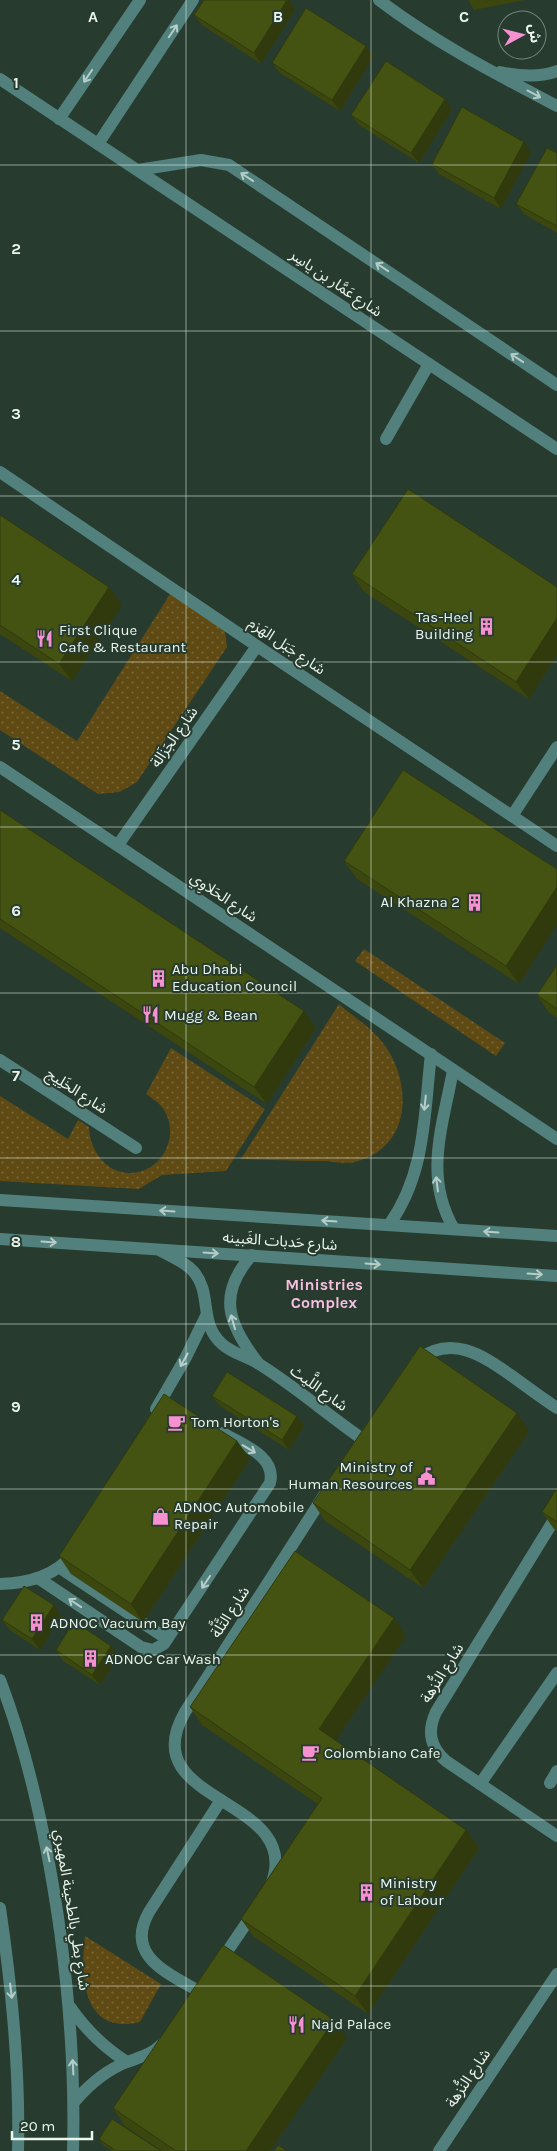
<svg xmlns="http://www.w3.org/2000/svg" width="557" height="2151" viewBox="0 0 557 2151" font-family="Karla,'Noto Sans Arabic',sans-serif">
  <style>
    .grass { fill: url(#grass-dots) }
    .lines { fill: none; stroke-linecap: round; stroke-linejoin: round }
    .minor { stroke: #52807d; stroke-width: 12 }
    .wall { fill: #3b470f }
    .shaded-wall { fill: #303a0d }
    .building { fill: #455312; stroke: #303a0d }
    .oneway { stroke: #b5cdc6 }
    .grid { fill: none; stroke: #eaf6ee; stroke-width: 1; stroke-opacity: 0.55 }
    .labels { text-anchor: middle; stroke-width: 4; stroke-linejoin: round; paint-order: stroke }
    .street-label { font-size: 15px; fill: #eaf6ee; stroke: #273b2e }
    .poi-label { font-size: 15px; fill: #eaf6ee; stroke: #273b2e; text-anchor: start }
    .neighbourhood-label { font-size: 16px; font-weight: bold; fill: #f8bee1; stroke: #273b2e }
    .grid-label { font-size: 16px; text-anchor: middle; font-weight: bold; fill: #eaf6ee; stroke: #273b2e; stroke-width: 4; stroke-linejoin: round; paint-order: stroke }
  </style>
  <defs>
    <pattern id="grass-dots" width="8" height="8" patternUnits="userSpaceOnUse" patternTransform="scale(1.25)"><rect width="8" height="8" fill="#5f4a14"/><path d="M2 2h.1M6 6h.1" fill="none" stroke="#766536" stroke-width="1.8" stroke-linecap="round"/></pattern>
  </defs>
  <rect width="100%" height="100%" fill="#273b2e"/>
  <g class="grass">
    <polygon points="172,591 225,630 227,647 137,782 120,792 98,794 0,730 0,691 77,741"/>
    <polygon points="364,949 505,1043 496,1056 355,961"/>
    <path d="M 339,1004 C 351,1015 366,1024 377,1036 C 413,1074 416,1147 355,1162 C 346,1164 334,1162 325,1161 C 297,1161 269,1160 241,1159 Z"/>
    <path d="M 171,1048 L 265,1109 L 226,1171 L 162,1175 L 139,1189 L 0,1181 L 0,1096 L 68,1139 L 78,1120 L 89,1127 C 90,1156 114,1182 145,1170 C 170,1160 178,1126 161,1106 C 157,1101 151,1098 146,1094 Z"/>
    <path d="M 85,1936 L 161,1984 L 140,2022 C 82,2036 80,1976 85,1936 Z"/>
  </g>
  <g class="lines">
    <g class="minor">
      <path d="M 379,0 C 434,42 496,74 557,106"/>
      <path d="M 500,72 C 519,76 539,78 557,71"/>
      <polyline points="0,79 557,449"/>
      <polyline points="59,119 140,0"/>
      <polyline points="98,144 193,0"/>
      <polyline points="138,170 201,160 229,165 557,385"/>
      <polyline points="386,439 429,364"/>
      <polyline points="0,472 257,646 557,846"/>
      <polyline points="0,767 557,1139"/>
      <polyline points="512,816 557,747"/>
      <polyline points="118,845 257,646"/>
      <polyline points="0,1060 136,1148"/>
      <path d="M 453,1070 C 443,1126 423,1176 454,1229"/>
      <polyline points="0,1200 557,1236"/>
      <path d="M 389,1225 C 426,1173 424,1115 431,1054"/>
      <polyline points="0,1239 557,1276"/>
      <path d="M 161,1251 C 172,1257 185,1262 193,1271 C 213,1293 198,1323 222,1344 C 233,1354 247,1356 259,1364 C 293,1385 328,1415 361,1438"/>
      <path d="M 252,1255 C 216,1295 229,1325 258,1363"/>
      <path d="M 417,1360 C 452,1334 482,1355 512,1376 C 527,1387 542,1398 557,1408"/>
      <polyline points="156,1409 186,1357 206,1316"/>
      <path d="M 557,1515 L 436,1712 C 427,1731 430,1747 446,1761 L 557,1836"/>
      <polyline points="60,1568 167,1639"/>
      <path d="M 38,1578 L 141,1647 L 153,1650 L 164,1644 L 270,1483 C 277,1456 241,1444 223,1433"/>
      <path d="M 0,1584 C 29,1583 56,1576 75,1552"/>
      <path d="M 0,1680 C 31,1761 48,1846 60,1931 C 70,2005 75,2077 73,2151"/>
      <polyline points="550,1783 557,1771"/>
      <polyline points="480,1784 557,1673"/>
      <path d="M 271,1885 C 306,1796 131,1805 185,1712 L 325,1494"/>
      <path d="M 0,1908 C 12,1989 20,2070 18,2151"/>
      <polyline points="220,1962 254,1912"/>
      <path d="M 200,1992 C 168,1973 124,1956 149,1912 L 221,1800"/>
      <path d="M 70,2007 C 86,2030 103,2047 127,2062"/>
      <path d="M 75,2101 C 89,2085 106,2070 127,2062 C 140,2057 151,2055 161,2045"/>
      <polyline points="439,2151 557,1974"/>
    </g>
  </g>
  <g class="wall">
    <polygon points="204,0 289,0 295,9 261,64 202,25 194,15"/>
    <polygon points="468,0 525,0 474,10"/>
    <polygon points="366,46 373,57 340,111 280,73 272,63"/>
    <polygon points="452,109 419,163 359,125 351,115"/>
    <polygon points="531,152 501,209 439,174 432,164"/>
    <polygon points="557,153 557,233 524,214 516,204"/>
    <polygon points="0,515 122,605 72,681 0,634"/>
    <polygon points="352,574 557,587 557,655 529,699 364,592"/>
    <polygon points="0,810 316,1028 267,1104 0,928"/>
    <polygon points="344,861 557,869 557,924 519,984 357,879"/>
    <polygon points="557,965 557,1018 549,1013 537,995"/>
    <polygon points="212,1396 304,1426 289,1450 220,1406"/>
    <polygon points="529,1431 423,1588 325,1521 313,1503"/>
    <polygon points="237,1441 250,1459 143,1622 71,1574 59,1556"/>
    <polygon points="557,1488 557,1531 554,1529 542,1512"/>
    <polygon points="54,1605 61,1616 40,1650 10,1630 2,1620"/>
    <polygon points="394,1618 406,1636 335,1741 466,1830 479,1848 368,2014 253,1936 241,1919 318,1804 202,1725 190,1707"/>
    <polygon points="56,1650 118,1656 100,1685 63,1661"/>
    <polygon points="347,2038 270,2151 162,2151 125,2126 113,2108"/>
    <polygon points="99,2139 161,2151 112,2151 103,2145"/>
  </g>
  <g class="shaded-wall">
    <polygon points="287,0 289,0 295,9 261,64 254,53"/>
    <polygon points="366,46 373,57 340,111 332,100"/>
    <polygon points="445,99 452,109 419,163 411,153"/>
    <polygon points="524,142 531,152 501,209 494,198"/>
    <polygon points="109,587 122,605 72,681 59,664"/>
    <polygon points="557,618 557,655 529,699 516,682"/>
    <polygon points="557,887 557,924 519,984 506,966"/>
    <polygon points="304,1011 316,1028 267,1104 254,1087"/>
    <polygon points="517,1413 529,1431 423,1588 410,1570"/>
    <polygon points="297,1416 304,1426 289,1450 282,1440"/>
    <polygon points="237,1441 250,1459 143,1622 131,1604"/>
    <polygon points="54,1605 61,1616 40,1650 32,1639"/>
    <polygon points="394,1618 406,1636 331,1747 319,1729"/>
    <polygon points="111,1646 118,1656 100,1685 92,1675"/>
    <polygon points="466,1830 479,1848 368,2014 355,1996"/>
    <polygon points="334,2020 347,2038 270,2151 246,2151"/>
  </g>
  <g class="building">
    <polygon points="204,0 287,0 254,53 194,15"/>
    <polygon points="306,8 366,46 332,100 272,63"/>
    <polygon points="386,61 445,99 411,153 351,115"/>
    <polygon points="462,107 524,142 494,198 432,164"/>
    <polygon points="547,148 557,153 557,226 516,204"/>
    <polygon points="408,489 557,587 557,618 516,682 352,574"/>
    <polygon points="0,515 109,587 59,664 0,625"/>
    <polygon points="403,770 557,869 557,887 506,966 344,861"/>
    <polygon points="0,810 304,1011 254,1087 0,919"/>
    <polygon points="557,965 557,1009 537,995"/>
    <polygon points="420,1346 517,1413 410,1570 313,1503"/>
    <polygon points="227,1372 297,1416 282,1440 212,1396"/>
    <polygon points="164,1394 237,1441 131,1604 59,1556"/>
    <polygon points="557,1488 557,1522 542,1512"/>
    <polygon points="295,1551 394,1618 319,1729 466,1830 355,1996 241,1919 322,1798 190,1707"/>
    <polygon points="24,1586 54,1605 32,1639 2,1620"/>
    <polygon points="74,1621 111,1646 92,1675 56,1650"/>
    <polygon points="223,1945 334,2020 246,2151 176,2151 113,2108"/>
    <polygon points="112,2119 161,2151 116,2151 99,2139"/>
    <polygon points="278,2145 287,2151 274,2151"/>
  </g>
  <defs><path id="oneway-shaft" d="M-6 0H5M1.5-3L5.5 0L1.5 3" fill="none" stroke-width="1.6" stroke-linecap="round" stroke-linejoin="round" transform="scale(1.25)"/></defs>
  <g class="oneway">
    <use href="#oneway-shaft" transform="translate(173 31) rotate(-56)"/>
    <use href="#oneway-shaft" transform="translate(88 76) rotate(124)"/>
    <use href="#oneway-shaft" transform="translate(534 94) rotate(28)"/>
    <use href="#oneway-shaft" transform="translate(247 177) rotate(-146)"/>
    <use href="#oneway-shaft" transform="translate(382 267) rotate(-146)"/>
    <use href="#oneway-shaft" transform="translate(517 358) rotate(-146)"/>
    <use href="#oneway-shaft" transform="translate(425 1103) rotate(96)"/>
    <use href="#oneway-shaft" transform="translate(437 1184) rotate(-97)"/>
    <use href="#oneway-shaft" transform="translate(167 1211) rotate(-176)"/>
    <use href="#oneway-shaft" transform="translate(329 1221) rotate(-176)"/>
    <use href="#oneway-shaft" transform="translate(491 1232) rotate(-176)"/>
    <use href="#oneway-shaft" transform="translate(49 1242) rotate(4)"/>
    <use href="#oneway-shaft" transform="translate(211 1253) rotate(4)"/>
    <use href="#oneway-shaft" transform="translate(373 1264) rotate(4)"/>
    <use href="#oneway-shaft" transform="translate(535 1274) rotate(4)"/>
    <use href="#oneway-shaft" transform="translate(233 1322) rotate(-106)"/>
    <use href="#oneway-shaft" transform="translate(184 1360) rotate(119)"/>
    <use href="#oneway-shaft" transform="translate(249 1449) rotate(31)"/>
    <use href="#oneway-shaft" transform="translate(206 1582) rotate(124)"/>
    <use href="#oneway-shaft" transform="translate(75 1603) rotate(-146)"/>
    <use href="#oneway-shaft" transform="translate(48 1854) rotate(-102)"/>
    <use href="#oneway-shaft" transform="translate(11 1991) rotate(83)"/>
    <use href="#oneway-shaft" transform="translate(73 2067) rotate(-93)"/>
  </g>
  <path class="grid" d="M 186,0 L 186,2151M 371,0 L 371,2151M 0,165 L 557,165M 0,331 L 557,331M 0,496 L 557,496M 0,662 L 557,662M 0,827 L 557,827M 0,993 L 557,993M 0,1158 L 557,1158M 0,1324 L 557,1324M 0,1489 L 557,1489M 0,1655 L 557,1655M 0,1820 L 557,1820M 0,1986 L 557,1986"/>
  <defs>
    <symbol id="building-bare" viewBox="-9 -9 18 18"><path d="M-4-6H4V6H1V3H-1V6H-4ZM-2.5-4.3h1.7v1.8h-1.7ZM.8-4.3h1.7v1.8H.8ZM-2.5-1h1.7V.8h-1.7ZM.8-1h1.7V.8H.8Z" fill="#f590d1" stroke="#273b2e" stroke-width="2.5" paint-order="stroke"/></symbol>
    <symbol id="restaurant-bare" viewBox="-9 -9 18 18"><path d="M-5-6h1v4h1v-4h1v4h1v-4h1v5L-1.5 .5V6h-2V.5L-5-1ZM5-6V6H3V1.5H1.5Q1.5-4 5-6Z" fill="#f590d1" stroke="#273b2e" stroke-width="2.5" paint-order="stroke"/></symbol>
    <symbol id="cafe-bare" viewBox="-9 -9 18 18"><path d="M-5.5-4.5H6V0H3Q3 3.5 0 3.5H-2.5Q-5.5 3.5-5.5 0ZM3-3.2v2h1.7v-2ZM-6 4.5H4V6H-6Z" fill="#f590d1" stroke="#273b2e" stroke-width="2.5" paint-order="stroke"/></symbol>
    <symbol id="civic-bare" viewBox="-9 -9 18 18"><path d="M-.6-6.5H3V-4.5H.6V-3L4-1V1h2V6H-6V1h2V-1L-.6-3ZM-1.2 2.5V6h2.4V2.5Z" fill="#f590d1" stroke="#273b2e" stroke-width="2.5" paint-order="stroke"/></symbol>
    <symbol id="shop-bare" viewBox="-9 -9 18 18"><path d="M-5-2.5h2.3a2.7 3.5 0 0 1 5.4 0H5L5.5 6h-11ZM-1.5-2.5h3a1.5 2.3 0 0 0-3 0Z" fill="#f590d1" stroke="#273b2e" stroke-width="2.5" paint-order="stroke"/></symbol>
  </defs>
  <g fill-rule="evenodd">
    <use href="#building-bare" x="474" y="614" width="25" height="25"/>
    <use href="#restaurant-bare" x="32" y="626" width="25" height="25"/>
    <use href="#building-bare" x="462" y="890" width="25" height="25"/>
    <use href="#building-bare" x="146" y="966" width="25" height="25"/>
    <use href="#restaurant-bare" x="138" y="1002" width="25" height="25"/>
    <use href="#cafe-bare" x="164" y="1410" width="25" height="25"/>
    <use href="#civic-bare" x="414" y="1464" width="25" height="25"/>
    <use href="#shop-bare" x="148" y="1504" width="25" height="25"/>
    <use href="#building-bare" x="24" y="1610" width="25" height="25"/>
    <use href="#building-bare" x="78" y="1646" width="25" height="25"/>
    <use href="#cafe-bare" x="298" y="1740" width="25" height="25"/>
    <use href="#building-bare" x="354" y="1880" width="25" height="25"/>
    <use href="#restaurant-bare" x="284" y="2012" width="25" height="25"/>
  </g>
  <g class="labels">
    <g class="street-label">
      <text transform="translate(336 283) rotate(34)" y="5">شارع عَمَّار بن ياسِر</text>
      <text transform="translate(287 646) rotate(34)" y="5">شارع جَبَل الهَزم</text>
      <text transform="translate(174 737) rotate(-55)" y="5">شارع الجَزَالة</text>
      <text transform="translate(224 897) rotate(34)" y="5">شارع الحَلاوِي</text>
      <text transform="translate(77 1091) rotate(33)" y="5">شارع الخَلِيج</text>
      <text transform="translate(280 1241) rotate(4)" y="5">شارع حَدبات الغَبينه</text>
      <text transform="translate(319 1388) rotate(36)" y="5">شارع اللَّيث</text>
      <text transform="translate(230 1612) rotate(-57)" y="5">شارع التَّلَّة</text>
      <text transform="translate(442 1673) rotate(-58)" y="5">شارع النُّزهة</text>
      <text transform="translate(72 1910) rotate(81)" y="5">شارع بطي بالطحينة المهيري</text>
      <text transform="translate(468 2078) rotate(-56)" y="5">شارع النُّزهة</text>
    </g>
    <g class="poi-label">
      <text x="473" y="622" text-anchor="end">Tas-Heel<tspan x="473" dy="17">Building</tspan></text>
      <text x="59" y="635">First Clique<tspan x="59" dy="17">Cafe &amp; Restaurant</tspan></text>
      <text x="460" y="907" text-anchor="end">Al Khazna 2</text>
      <text x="172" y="974">Abu Dhabi<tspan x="172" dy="17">Education Council</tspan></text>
      <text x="164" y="1020">Mugg &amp; Bean</text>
      <text x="191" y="1427">Tom Horton's</text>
      <text x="413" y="1472" text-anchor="end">Ministry of<tspan x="413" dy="17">Human Resources</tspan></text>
      <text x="174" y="1512">ADNOC Automobile<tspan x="174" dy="17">Repair</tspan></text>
      <text x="50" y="1628">ADNOC Vacuum Bay</text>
      <text x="105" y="1664">ADNOC Car Wash</text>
      <text x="324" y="1758">Colombiano Cafe</text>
      <text x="380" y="1888">Ministry<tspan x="380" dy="17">of Labour</tspan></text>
      <text x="311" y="2029">Najd Palace</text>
    </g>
    <g class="neighbourhood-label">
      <text x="324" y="1290">Ministries<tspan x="324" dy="18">Complex</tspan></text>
    </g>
  </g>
  <g class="grid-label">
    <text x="93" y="22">A</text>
    <text x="278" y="22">B</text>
    <text x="464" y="22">C</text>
    <text x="16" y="88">1</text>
    <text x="16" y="254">2</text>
    <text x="16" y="419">3</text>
    <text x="16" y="585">4</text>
    <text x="16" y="750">5</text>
    <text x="16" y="916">6</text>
    <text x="16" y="1081">7</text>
    <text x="16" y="1247">8</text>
    <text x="16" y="1412">9</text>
  </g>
  <g transform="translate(522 35) rotate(83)"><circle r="24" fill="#273b2e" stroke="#75867b"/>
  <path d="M0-4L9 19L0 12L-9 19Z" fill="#f590d1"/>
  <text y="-8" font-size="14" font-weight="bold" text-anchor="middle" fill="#eaf6ee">ش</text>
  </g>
  <path d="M12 2131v8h80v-8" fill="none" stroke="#eaf6ee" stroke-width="2.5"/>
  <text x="20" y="2131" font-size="15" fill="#eaf6ee" stroke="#273b2e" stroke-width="4" paint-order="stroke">20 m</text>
</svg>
